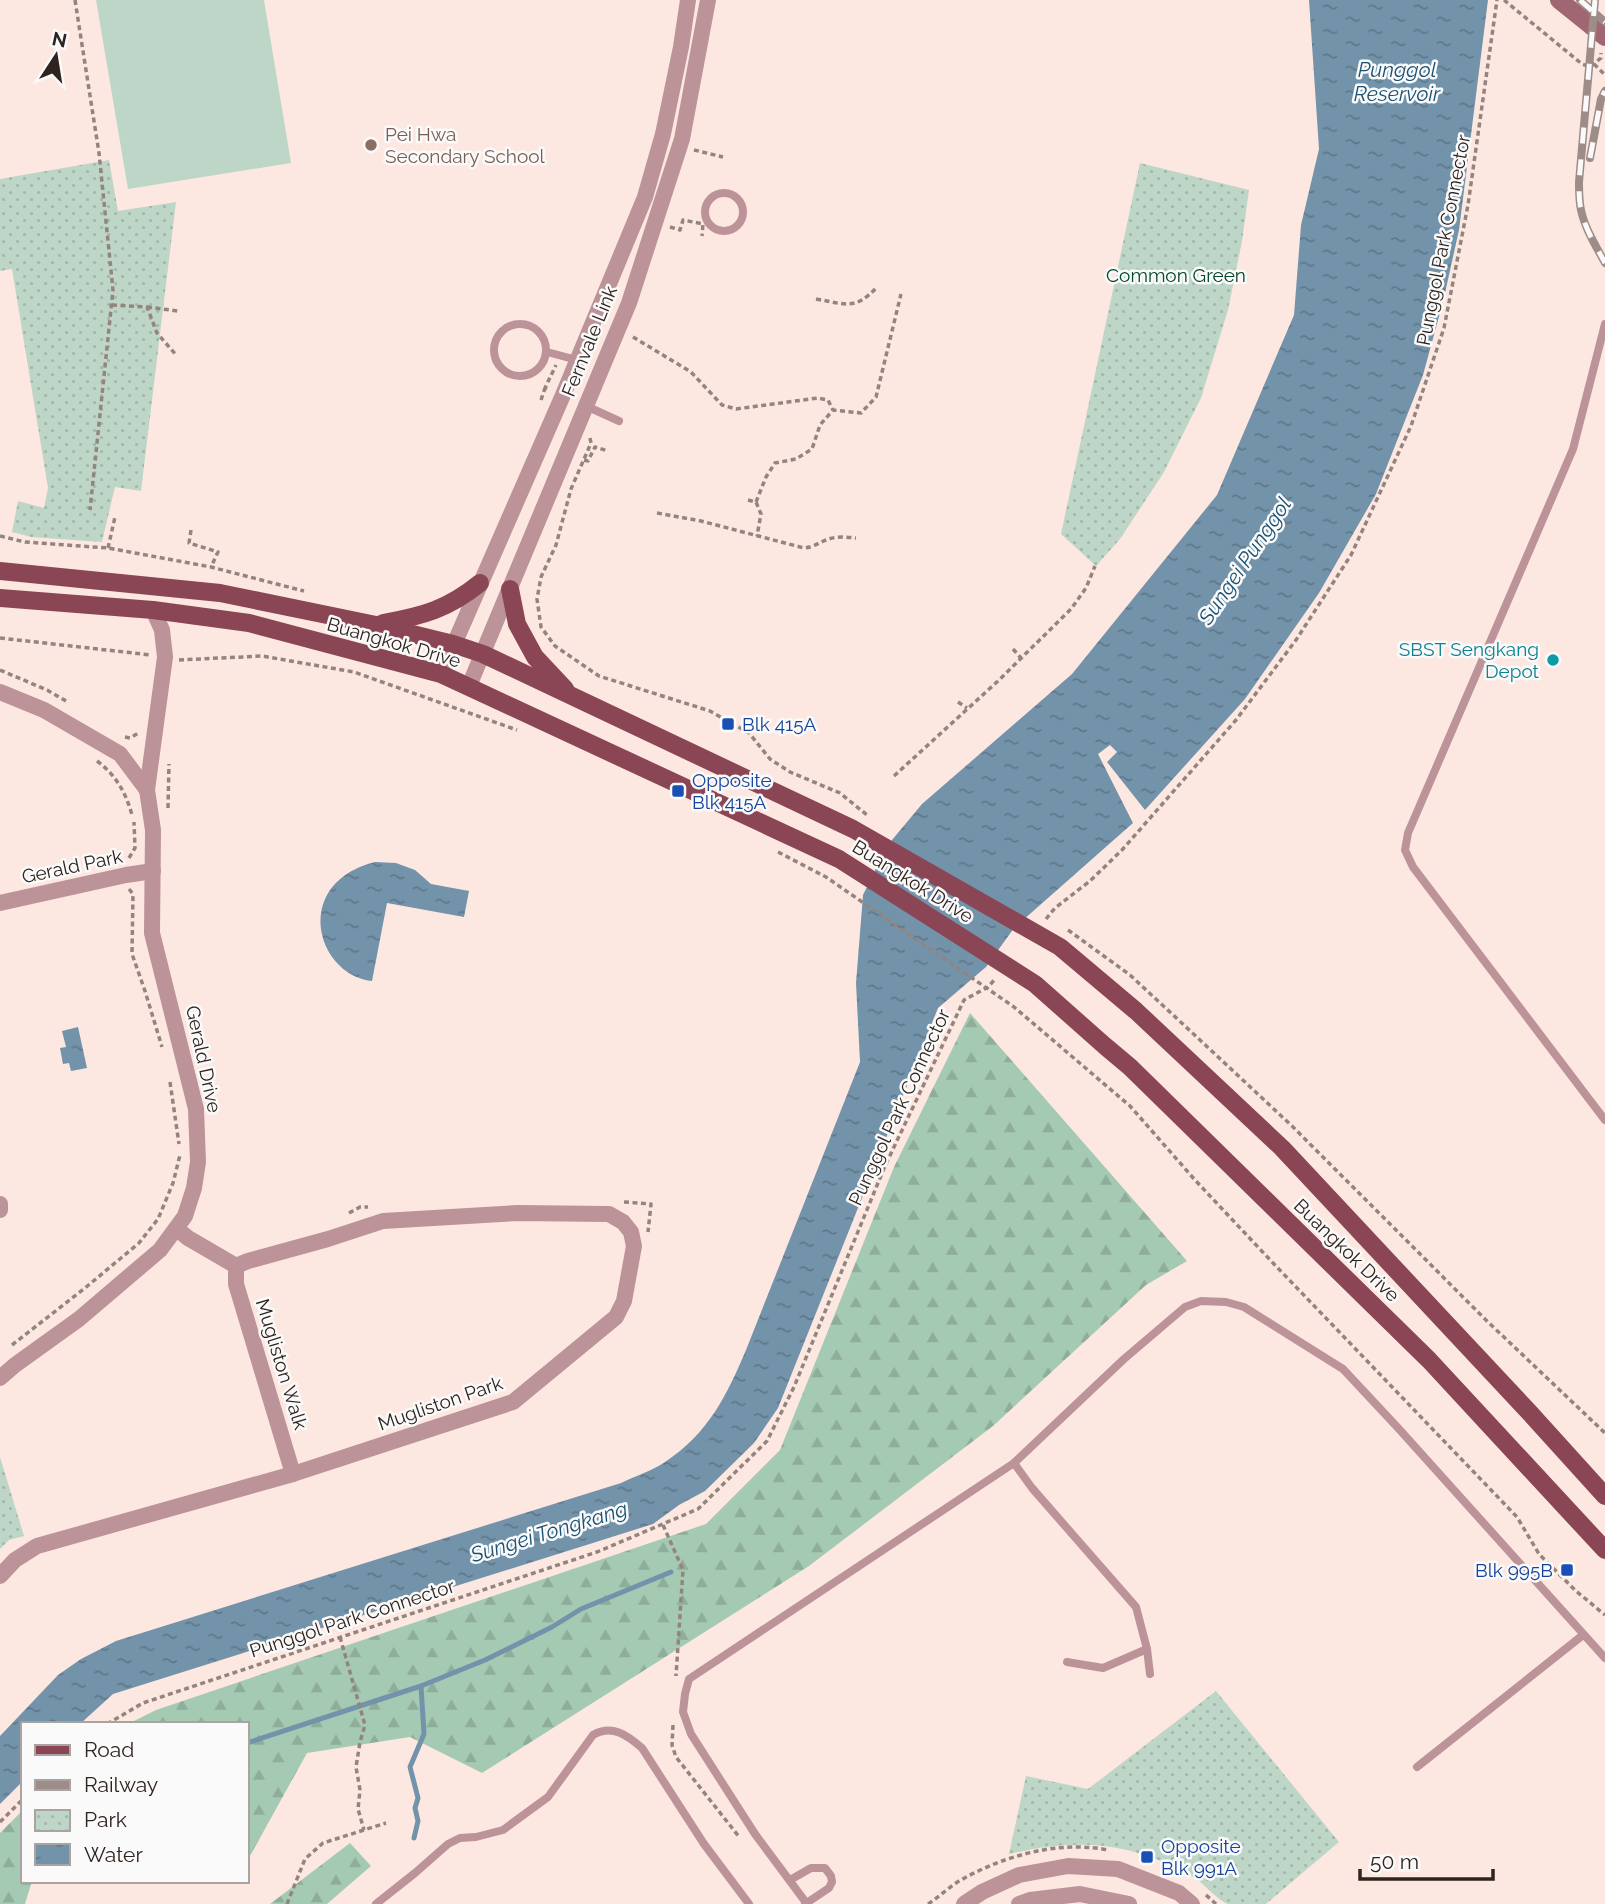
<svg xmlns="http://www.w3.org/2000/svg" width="1605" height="1904" viewBox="0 0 1605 1904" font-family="Raleway,sans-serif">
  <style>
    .green { fill: #bdd6c7 }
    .forest { fill: url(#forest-firs) }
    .park { fill: url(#park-dots) }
    .water { fill: url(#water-ripples) }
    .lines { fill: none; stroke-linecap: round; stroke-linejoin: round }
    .stream { stroke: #7393aa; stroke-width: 5 }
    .path { stroke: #94847e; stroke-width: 3.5; stroke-dasharray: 5 3.5; stroke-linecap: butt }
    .service { stroke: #bb9399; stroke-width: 8 }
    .minor { stroke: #bb9399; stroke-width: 16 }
    .secondary { stroke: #a06671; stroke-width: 18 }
    .primary { stroke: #8b4655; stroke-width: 18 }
    .rail-casing { stroke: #9d8c87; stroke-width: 8 }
    .rail { stroke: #fafafa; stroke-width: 5; stroke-dasharray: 16; stroke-linecap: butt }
    .education-dot { fill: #8d6e63; stroke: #fafafa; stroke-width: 2.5 }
    .culture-dot { fill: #0f9aa8; stroke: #fafafa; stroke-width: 2.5 }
    .transit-dot { fill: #1a4fb4; stroke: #fafafa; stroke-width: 2.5 }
    .labels { text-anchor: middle; stroke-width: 5; stroke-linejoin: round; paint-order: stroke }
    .education-label { font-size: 19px; fill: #785e54; stroke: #fafafa; text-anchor: start }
    .street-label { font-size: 19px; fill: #2f231f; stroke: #fafafa }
    .park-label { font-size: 19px; fill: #05492c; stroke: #fafafa }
    .culture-label { font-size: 19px; fill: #0d838f; stroke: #fafafa; text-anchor: end }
    .transit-label { font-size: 19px; fill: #164399; stroke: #fafafa; text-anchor: start }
    .water-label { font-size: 21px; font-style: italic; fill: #1b5274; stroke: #fafafa }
  </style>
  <defs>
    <pattern id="forest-firs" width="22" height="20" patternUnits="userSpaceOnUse" patternTransform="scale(1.75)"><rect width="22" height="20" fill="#a5cab3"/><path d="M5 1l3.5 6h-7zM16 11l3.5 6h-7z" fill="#8ead9a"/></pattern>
    <pattern id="park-dots" width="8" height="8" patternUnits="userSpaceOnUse" patternTransform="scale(1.75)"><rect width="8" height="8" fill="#bdd6c7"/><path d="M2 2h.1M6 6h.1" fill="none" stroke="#a3b7aa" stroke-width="1.8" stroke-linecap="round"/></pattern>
    <pattern id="water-ripples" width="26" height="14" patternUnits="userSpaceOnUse" patternTransform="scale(1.75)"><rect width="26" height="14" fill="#7393aa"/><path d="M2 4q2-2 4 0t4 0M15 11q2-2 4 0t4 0" fill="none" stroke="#5f788a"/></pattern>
  </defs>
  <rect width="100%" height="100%" fill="#fde8e1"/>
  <polygon class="green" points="96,0 264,0 291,163 128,189"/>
  <g class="forest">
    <polygon points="970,1013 1187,1261 1146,1285 993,1426 809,1566 482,1773 410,1737 307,1753 250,1856 247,1858 247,1724 128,1724 156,1710 706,1524 780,1450 894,1167"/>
    <polygon points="23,1810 23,1881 32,1881 25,1904 0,1904 0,1833"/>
    <polygon points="350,1843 371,1866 327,1904 270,1904"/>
  </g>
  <g class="park">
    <polygon points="109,160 118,211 176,202 141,491 115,487 102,542 31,537 12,532 18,501 44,508 48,488 12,269 0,271 0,179"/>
    <polygon points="1140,163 1249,190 1242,241 1228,310 1201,398 1164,472 1120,539 1096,566 1061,534"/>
    <polygon points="0,1457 24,1536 9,1540 0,1549"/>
    <path d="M 1216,1691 L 1339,1842 L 1266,1904 C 1254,1904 1239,1904 1228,1904 C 1221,1902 1206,1887 1199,1881 C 1192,1876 1184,1872 1176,1868 C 1121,1840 1068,1840 1009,1854 L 1026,1776 L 1088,1789 Z"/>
  </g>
  <g class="water">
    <path d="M 1309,0 L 1488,0 L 1459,230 L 1443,302 L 1423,375 L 1376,494 L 1319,593 L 1245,699 L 1145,810 L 1107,762 L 1117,752 L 1110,745 L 1098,754 L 1133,823 L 1014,928 L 986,967 L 938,1008 L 778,1408 L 754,1443 L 705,1491 L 679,1505 L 653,1524 L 113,1694 L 80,1724 L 23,1724 L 23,1781 L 0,1804 L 0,1736 L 58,1675 L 81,1659 L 116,1641 L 621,1483 C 635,1476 652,1471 665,1462 C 708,1434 727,1395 746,1350 L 860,1062 L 856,983 L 863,895 L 881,858 L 892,840 L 922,804 L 1072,674 L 1217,495 L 1294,315 L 1301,225 L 1319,149 Z"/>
    <path d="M 375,862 L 396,863 L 415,870 L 431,884 L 469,891 L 464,917 L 387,903 L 372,981 C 333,977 308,930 327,895 C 338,876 356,867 375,862 Z"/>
    <polygon points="78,1027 87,1068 71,1071 69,1063 63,1064 60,1048 66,1047 62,1031"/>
  </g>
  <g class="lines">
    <g class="stream">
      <polyline points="247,1743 421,1686 485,1660 552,1627 581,1609 671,1572"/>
      <polyline points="414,1838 418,1821 415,1808 418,1798 410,1767 424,1734 421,1686"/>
    </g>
    <g class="path">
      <polyline points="75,0 99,153 113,290 90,510"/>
      <polyline points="1504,0 1582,64 1590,67 1601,58 1601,53"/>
      <polyline points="1594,64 1605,75"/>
      <polyline points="694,150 723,157"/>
      <polyline points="670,227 680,230 683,220 703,224 702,236"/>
      <path d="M 816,299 C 845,304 855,311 877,287"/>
      <polyline points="112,305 147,307 157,333 177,356"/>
      <polyline points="147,307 178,311"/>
      <polyline points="633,337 691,372 722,405 736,409 818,398 828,400 833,410"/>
      <polyline points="547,389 545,388 556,365"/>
      <polyline points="541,400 545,388"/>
      <polyline points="590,438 591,443 571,489 556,545 541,577 537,599 541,627 555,646 599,676 710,711 749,733 770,759 790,772 840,793 867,815"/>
      <polyline points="584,460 588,461 595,447 608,451"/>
      <polyline points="748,500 756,502 761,514 757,536"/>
      <polyline points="756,502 766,477 775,463 796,459 812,449 820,425 833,410 861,413 876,397 901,294"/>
      <path d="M 657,513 L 701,521 L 804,548 C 814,547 818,543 826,540 C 835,536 846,537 856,538"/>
      <polyline points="191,530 189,543 218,552 211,567"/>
      <polyline points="0,536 25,542 108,548 211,567 304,591"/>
      <polyline points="108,548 115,517"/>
      <polyline points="0,638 151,655"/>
      <polyline points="1013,649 1021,658"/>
      <polyline points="179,660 262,656 354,672 517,730"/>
      <polyline points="0,670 47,690 68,702"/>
      <polyline points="958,702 967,708"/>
      <polyline points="125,737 130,738 140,732"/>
      <path d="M 97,761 C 116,775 126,793 132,815"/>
      <polyline points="894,776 998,681 1071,609 1086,588 1095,566"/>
      <polyline points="168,808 169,764"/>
      <polyline points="778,852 826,877 1014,1007 1130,1106 1195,1180 1273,1263 1517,1517 1539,1554 1576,1591 1605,1615"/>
      <polyline points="129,858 135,848 134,822"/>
      <polyline points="129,889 133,894 132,954 145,991 162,1047"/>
      <polyline points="1046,919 1055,908 1090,881 1122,850 1236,720 1296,640 1351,555 1411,426 1444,328 1468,205 1497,0"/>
      <polyline points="1068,930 1130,975 1185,1026 1292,1126 1488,1322 1605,1433"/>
      <polyline points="170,1082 179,1144"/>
      <polyline points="624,1202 651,1204 648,1232"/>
      <polyline points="349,1213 360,1207 368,1207"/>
      <polyline points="12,1345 85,1288 139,1243 158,1219 173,1183 180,1155"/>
      <polyline points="663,1525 683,1570 676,1676"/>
      <polyline points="340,1637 365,1725 360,1742 356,1767 360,1790 358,1809 364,1830"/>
      <polyline points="107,1724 143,1703 597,1552 698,1509 767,1441 794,1387 885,1166 964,1000 988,987 996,978"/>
      <polyline points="673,1725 672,1745 676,1757 740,1838"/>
      <polyline points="0,1822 23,1799"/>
      <polyline points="1206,1895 1216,1904"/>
      <polyline points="287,1904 305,1859 323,1843 386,1823"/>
      <path d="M 928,1904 C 939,1897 948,1888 959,1881 C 1003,1856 1058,1840 1108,1850"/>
    </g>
    <g class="service">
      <circle cx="724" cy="212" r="19"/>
      <circle cx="520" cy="350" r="26"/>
      <polyline points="1605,324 1573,449 1408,833 1405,850 1413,867 1605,1120"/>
      <polyline points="547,352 577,360"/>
      <polyline points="586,406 619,421"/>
      <polyline points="1014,1463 1032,1488 1136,1607 1147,1649 1150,1674"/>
      <polyline points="1067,1662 1103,1668 1147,1649"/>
      <polyline points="1417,1767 1583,1635"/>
      <polyline points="790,1880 811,1868 825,1868 831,1876 832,1882 829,1888 805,1904"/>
      <path d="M 376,1904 L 415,1873 L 448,1844 L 460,1838 L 476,1837 L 503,1830 L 548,1797 L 593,1735 C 612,1724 627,1735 642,1748 L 704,1844 L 749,1904"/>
      <polyline points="807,1904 755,1834 691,1734 683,1712 685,1694 689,1679 1014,1463 1124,1359 1185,1307 1201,1301 1226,1302 1244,1307 1343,1369 1399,1429 1605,1658"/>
    </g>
    <g class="minor">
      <polyline points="441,674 563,395 645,197 663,134 681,47 688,0"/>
      <polyline points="469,686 629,303 682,139 708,0"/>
      <polyline points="0,692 44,710 120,754 147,790"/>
      <polyline points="0,903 126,875 153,871"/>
      <polyline points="0,1204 0,1210"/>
      <polyline points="177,1229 188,1238 236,1266"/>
      <polyline points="236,1266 236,1284 293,1474"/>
      <polyline points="0,1378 15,1365 79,1319 160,1250 185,1216 194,1188 198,1162 196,1109 152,933 153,830 147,790 165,657 162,630 153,610"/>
      <polyline points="0,1576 15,1560 37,1546 293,1474 513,1402 616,1317 624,1301 634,1246 631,1232 623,1222 609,1214 517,1213 383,1221 328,1239 248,1261 236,1266"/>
      <polyline points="964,1904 982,1892 1019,1875 1068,1866 1118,1869 1179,1893 1192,1904"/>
      <polyline points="1019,1904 1030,1900 1080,1894 1129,1904"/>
    </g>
    <polyline class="secondary" points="1559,0 1605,37"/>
    <g class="primary">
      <polyline points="0,571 220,593 376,625 453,644 483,654 853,829 1060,947 1136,1011 1282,1148 1529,1412 1605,1496"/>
      <polyline points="510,589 517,624 535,657 565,689"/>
      <polyline points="0,598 153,610 249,623 441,674 839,859 1035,984 1105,1046 1130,1067 1429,1360 1605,1550"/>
      <path d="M 383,623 C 423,616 448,609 480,583"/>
    </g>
    <defs>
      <g id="rail">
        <polyline points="1580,0 1605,22"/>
        <path d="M 1595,0 L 1579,182 C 1579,191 1579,201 1581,210 C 1585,229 1596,246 1605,263"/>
        <polyline points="1590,158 1601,99 1605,91"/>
      </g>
    </defs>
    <use href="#rail" class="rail-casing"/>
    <use href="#rail" class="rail"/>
  </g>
  <circle class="education-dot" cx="371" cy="145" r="7"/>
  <circle class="culture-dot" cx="1553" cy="660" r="7"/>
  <g class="transit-dot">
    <rect x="721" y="717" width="14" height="14" rx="3.5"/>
    <rect x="671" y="784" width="14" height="14" rx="3.5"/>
    <rect x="1560" y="1563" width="14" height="14" rx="3.5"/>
    <rect x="1140" y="1850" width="14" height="14" rx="3.5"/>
  </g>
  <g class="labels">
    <g class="education-label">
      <text x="385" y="141">Pei Hwa<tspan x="385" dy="22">Secondary School</tspan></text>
    </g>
    <g class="street-label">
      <text transform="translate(1443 240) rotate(-79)" y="7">Punggol Park Connector</text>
      <text transform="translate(589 341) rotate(-68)" y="7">Fernvale Link</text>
      <text transform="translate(394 642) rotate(16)" y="7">Buangkok Drive</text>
      <text transform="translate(72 866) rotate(-12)" y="7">Gerald Park</text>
      <text transform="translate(913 881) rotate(32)" y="7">Buangkok Drive</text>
      <text transform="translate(204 1059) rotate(78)" y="7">Gerald Drive</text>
      <text transform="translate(899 1107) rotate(-65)" y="7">Punggol Park Connector</text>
      <text transform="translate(1347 1250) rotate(44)" y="7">Buangkok Drive</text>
      <text transform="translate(282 1364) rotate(73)" y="7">Mugliston Walk</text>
      <text transform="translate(440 1403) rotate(-19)" y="7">Mugliston Park</text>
      <text transform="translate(352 1618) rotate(-18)" y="7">Punggol Park Connector</text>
    </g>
    <g class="park-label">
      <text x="1176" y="282">Common Green</text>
    </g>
    <g class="culture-label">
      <text x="1539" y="656">SBST Sengkang<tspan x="1539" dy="22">Depot</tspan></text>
    </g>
    <g class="transit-label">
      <text x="742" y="731">Blk 415A</text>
      <text x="692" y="787">Opposite<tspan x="692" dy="22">Blk 415A</tspan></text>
      <text x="1553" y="1577" text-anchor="end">Blk 995B</text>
      <text x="1161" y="1853">Opposite<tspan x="1161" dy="22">Blk 991A</tspan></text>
    </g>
    <g class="water-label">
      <text x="1397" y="77">Punggol<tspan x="1397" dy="24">Reservoir</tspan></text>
      <text transform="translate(1245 561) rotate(-56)" y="7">Sungei Punggol</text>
      <text transform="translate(549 1532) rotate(-17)" y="7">Sungei Tongkang</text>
    </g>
  </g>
  <rect x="21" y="1722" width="228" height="161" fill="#fafafa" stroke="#a9a4a2" stroke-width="2"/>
  <rect x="35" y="1745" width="35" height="10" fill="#8b4655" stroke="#a9a4a2" stroke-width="2"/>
  <text x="84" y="1757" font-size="21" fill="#2f231f">Road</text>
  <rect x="35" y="1780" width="35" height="10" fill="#9d8c87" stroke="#a9a4a2" stroke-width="2"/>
  <text x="84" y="1792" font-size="21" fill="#2f231f">Railway</text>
  <rect x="35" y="1810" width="35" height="21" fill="url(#park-dots)" stroke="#a9a4a2" stroke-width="2"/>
  <text x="84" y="1827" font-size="21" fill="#2f231f">Park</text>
  <rect x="35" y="1844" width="35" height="21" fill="url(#water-ripples)" stroke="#a9a4a2" stroke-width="2"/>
  <text x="84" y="1862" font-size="21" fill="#2f231f">Water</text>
  <g transform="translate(56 56) rotate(12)" stroke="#fafafa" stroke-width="5" paint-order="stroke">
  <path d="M0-5L12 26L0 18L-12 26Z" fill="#2f231f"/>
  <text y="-10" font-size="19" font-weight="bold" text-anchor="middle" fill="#2f231f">N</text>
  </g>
  <path d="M1360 1869v10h133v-10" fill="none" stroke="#2f231f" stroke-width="3.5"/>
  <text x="1370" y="1869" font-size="21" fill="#2f231f" stroke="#fafafa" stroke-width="5" paint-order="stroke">50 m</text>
</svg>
